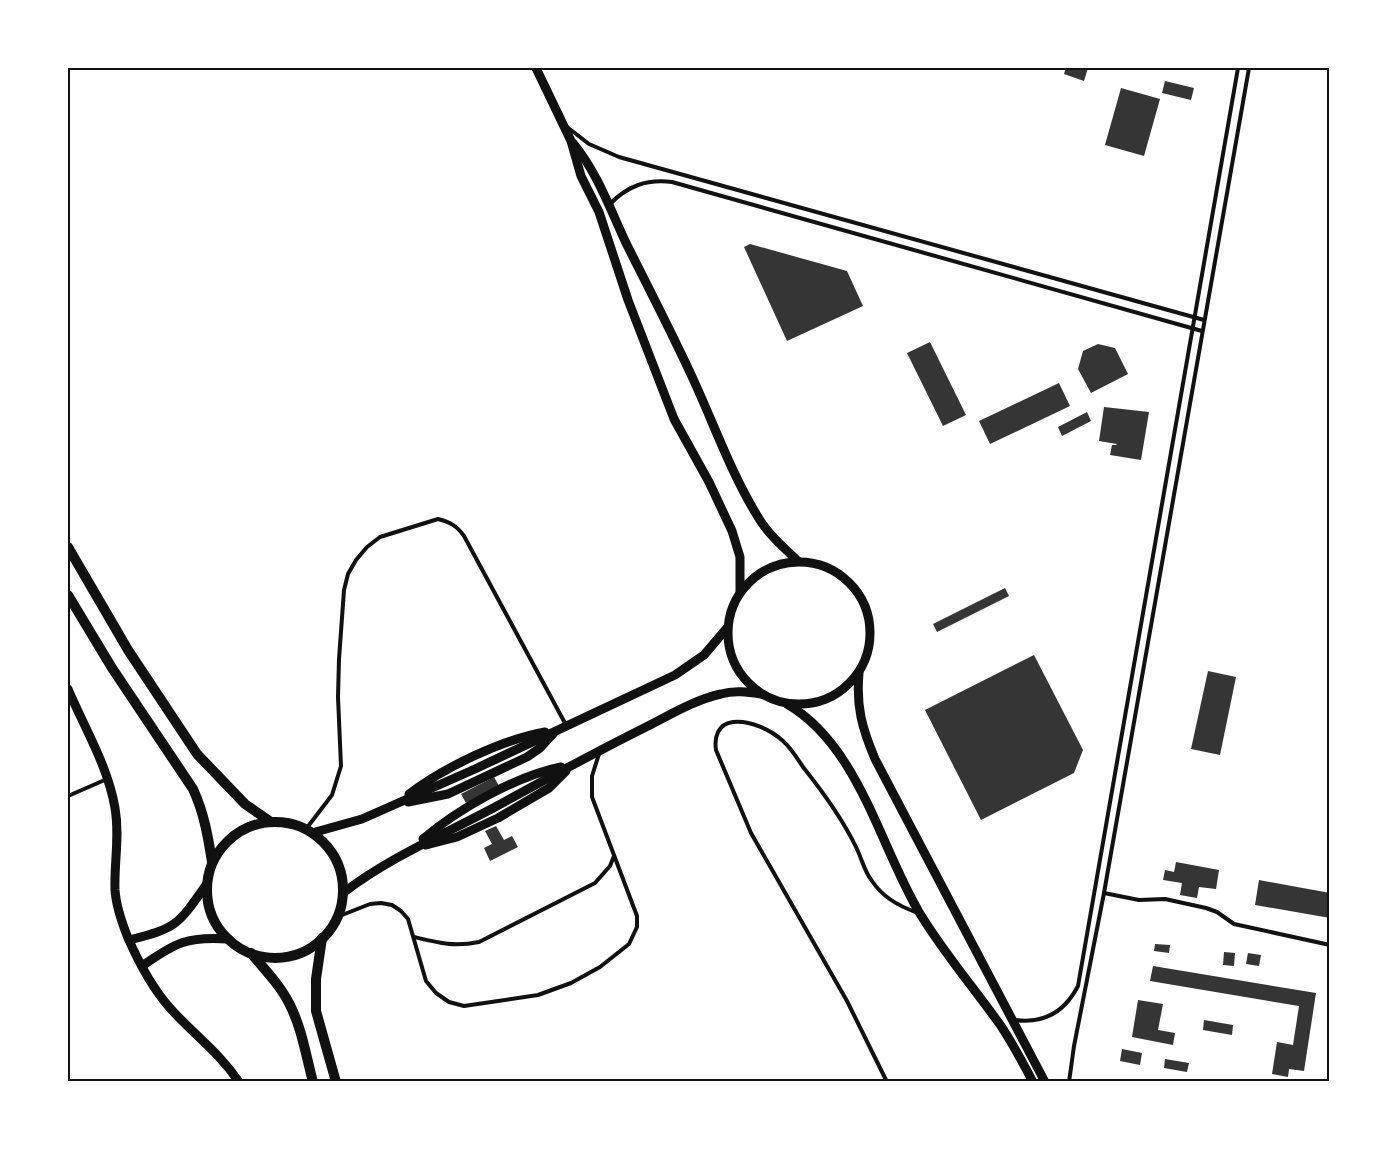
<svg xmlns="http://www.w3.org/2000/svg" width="1397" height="1149" viewBox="0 0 1397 1149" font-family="'Times New Roman',serif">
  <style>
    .building { fill: #353535 }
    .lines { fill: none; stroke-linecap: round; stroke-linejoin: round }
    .service { stroke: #111; stroke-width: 4 }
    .tertiary { stroke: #111; stroke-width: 9 }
    .secondary { stroke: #111; stroke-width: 10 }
    .neatline { fill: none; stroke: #111; stroke-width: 2 }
  </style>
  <rect width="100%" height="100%" fill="#fff"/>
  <g class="building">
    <polygon points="1066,68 1088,68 1084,81 1064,74"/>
    <polygon points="1165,81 1194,88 1191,100 1162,93"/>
    <polygon points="1121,88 1160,99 1144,156 1105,145"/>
    <polygon points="750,244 847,271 863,306 787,341 744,247"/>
    <polygon points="930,342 966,415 943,426 907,353"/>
    <polygon points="1098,344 1115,348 1128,374 1091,393 1078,369 1083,351"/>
    <polygon points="1059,383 1070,406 990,444 979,421"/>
    <polygon points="1104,407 1149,412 1141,460 1110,455 1112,445 1116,445 1117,444 1099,441"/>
    <polygon points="1087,412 1091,421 1062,436 1058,427"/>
    <polygon points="1005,588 1009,596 937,632 933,624"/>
    <polygon points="1034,655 1083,750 1074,773 981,820 925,710"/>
    <polygon points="1208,671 1236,677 1220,755 1191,749"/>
    <polygon points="494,777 499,786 466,803 461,794"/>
    <polygon points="496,826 504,840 512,836 518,847 490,861 484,848 492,844 485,831"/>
    <polygon points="1176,862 1219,870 1216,889 1199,887 1197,898 1180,895 1182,883 1163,880 1165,870 1174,872"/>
    <polygon points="1259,880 1330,893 1330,918 1255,905"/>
    <polygon points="1155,944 1170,945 1169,953 1154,951"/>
    <polygon points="1224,952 1235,953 1234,966 1223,965"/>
    <polygon points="1248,953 1261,955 1259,966 1246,964"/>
    <polygon points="1153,966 1316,993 1304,1071 1289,1069 1288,1077 1272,1074 1277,1042 1293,1045 1299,1006 1150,981"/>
    <polygon points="1138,1000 1163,1004 1158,1030 1175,1033 1173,1045 1132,1037"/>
    <polygon points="1204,1020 1233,1025 1232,1035 1203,1030"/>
    <polygon points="1122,1049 1142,1053 1140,1065 1120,1061"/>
    <polygon points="1165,1059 1189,1063 1187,1072 1164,1068"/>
  </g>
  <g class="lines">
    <g class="service">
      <polyline points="567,127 589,144 619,157 1204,320"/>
      <path d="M 609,205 C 627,186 646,179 672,182 L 1202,331"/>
      <polyline points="68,796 107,779"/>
      <path d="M 306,829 L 332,795 L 341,766 L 338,697 L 339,659 L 344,590 L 348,574 L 356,560 L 367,547 L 380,537 L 438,519 C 450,522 457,526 464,536 L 566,725"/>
      <polyline points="1104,893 1139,900 1165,899 1206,908 1217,912 1234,924 1330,945"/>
      <polyline points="337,917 370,904 381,903 392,905 401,911 408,919 426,981 436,993 449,1002 464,1006 538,995 571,983 600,967 629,944 637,927 637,916 592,797 592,776 599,754"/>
      <path d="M 414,937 C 439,943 454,947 479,942 L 595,883 L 610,866 L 614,856"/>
      <path d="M 1015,1020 C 1044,1024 1065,1011 1078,986 L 1238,68"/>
      <path d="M 887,1082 L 847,1001 L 751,833 L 716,750 C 714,737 718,724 733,722 C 750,720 771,730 783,741 C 791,748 797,758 803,767 C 823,792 842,818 856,847 C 862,859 864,871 872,881 C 882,896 898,906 916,912"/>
      <polyline points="1069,1082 1074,1046 1104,893 1249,68"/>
    </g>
    <g class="tertiary">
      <polyline points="536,68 571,141 581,176 599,212 628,300 674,419 709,482 732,531 740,557 740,591"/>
      <path d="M 573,143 C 597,172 610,209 626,243 C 649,289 673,335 694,381 C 715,427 732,475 758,517 C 768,534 784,548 798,561"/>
      <circle cx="799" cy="633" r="71"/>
      <path d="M 859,673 C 856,707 862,728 875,759 L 1045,1082"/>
      <path d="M 68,689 C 84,727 108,766 115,808 C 120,836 114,862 115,890 C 116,906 122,923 128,938 C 139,963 153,989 170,1008 C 193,1034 219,1052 239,1082"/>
      <path d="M 787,704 C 858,745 879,844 919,912 C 943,952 974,988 1001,1026 C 1013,1044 1023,1063 1033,1082"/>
      <path d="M 409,794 C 445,767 501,740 545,732"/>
      <polyline points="408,802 448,794 527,757 540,748 553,734"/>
      <polyline points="312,833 362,819 475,769 675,675 704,655 727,628"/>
      <path d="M 423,839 C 458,809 516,776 561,767"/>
      <polyline points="426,845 457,837 498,818 549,788 566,771"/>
      <path d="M 343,893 C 390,857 445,834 497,806 C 546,779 596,752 646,727 C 670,715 694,700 721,694 C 734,690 748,692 761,694"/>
      <path d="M 129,940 C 177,928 178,925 206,885"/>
      <path d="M 142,966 C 175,943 187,936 228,939"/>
    </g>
    <g class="secondary">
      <polyline points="68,547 128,650 197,754 245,804 271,822"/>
      <path d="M 68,595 L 112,668 L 193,789 C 204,813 208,836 212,862"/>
      <circle cx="275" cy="890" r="68"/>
      <polyline points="322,938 316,979 316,1011 336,1082"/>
      <path d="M 251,953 C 265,970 281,986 290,1005 C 302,1029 306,1056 313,1082"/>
    </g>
  </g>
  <rect width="1397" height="1149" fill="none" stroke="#ffffff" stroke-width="138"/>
  <rect x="69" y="69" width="1259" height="1011" class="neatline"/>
</svg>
